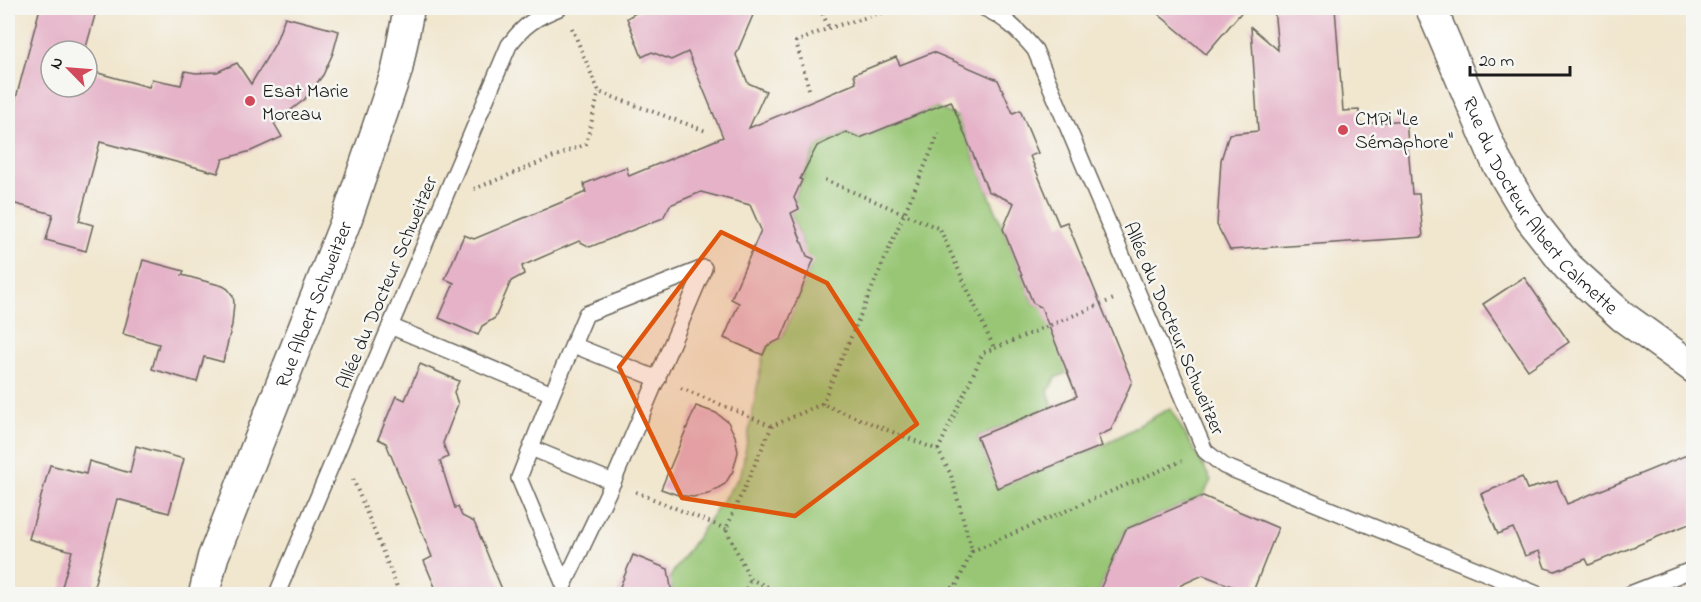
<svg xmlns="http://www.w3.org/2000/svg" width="1701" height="602" viewBox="0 0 1701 602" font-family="'Indie Flower',sans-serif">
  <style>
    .green { fill: #98c674; stroke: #5a7148; stroke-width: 1.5 }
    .building { fill: #e5b2c8 }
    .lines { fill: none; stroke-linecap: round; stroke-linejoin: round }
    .lane-casing { stroke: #67635a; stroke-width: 18 }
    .street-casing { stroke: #67635a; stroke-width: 33 }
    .path { stroke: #67635a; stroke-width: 4; stroke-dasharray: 1.5 4.5; stroke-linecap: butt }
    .lane { stroke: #fff; stroke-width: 15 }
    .street { stroke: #fff; stroke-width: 30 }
    .marked { fill: #de560d; fill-opacity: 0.2; stroke: #de560d; stroke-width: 4.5; stroke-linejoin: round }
    .poi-dot { fill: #d1495b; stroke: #f6f6f2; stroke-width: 2 }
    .labels { text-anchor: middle; stroke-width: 5; stroke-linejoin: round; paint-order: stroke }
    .poi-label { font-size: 20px; fill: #1c1c1c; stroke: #f6f6f2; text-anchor: start }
    .street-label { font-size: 20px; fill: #1c1c1c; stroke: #f6f6f2 }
  </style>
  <rect width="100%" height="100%" fill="#f6f6f2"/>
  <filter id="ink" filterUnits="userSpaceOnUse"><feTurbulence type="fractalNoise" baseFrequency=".0167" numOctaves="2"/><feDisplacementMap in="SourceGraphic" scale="12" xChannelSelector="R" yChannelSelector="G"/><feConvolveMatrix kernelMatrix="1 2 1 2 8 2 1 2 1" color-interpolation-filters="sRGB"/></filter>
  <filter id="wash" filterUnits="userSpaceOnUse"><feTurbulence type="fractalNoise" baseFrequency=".008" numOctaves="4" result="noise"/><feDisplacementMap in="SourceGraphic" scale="24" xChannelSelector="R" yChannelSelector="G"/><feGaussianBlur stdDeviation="1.35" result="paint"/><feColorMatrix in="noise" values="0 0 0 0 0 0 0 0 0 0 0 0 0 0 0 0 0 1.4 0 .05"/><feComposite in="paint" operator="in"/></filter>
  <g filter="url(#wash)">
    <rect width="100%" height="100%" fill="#f1e6ce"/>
    <polygon class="green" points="935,107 958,117 1033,303 1042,307 1068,372 1055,378 1048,392 1053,406 977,437 997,488 1102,446 1170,408 1211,480 1203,496 1126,529 1098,594 672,594 671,586 667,584 673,572 741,474 763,355 769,342 773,343 782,338 811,266 810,258 800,254 803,245 791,213 798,209 794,198 817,146 850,130 852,134 860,138"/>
    <g id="blocks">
      <g class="building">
        <polygon points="40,8 97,8 85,51 51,51 51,87 87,87 87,70 149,87 152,79 181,85 185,71 196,73 217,72 237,63 251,84 275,44 285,17 339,31 333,53 323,75 304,100 274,123 282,137 251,151 223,159 218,173 100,142 79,221 93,225 86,251 46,240 53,214 8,202 8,128"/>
        <polygon points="644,8 756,8 736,55 748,83 766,91 749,128 856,83 854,74 896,57 900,65 933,52 998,80 1013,113 1020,110 1038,153 1030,156 1059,225 1067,222 1132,381 1111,430 1098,436 1102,446 997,488 977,437 1077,396 1041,307 1033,303 1003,229 1014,203 988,191 951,101 860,138 846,132 817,146 800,179 802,180 794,198 799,209 791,213 807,256 814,259 781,339 767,346 763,355 724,338 739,303 731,299 761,230 750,205 701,192 670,205 663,218 590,247 579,241 522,266 524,274 511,281 495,318 482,326 478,335 439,318 454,283 445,279 464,235 474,239 586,192 584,184 626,167 629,176 723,137 688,52 671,60 652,52 642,57 627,18"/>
        <polygon points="1151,8 1245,8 1206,54"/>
        <polygon points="1274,8 1335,8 1343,111 1359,110 1360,124 1406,120 1412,194 1419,194 1423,237 1230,250 1217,225 1221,160 1229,134 1258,131 1251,27 1278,50"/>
        <polygon points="143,260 184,271 182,275 223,286 228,289 233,296 234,303 232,325 223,362 204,357 197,382 152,369 159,344 123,334"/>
        <polygon points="1524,277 1569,342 1528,370 1483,304"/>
        <polygon points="420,364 459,381 454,392 458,404 443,443 448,457 440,461 455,508 458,507 462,516 474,522 504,594 438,594 424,561 432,557 386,443 378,439 396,396 405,400"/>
        <polygon points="696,406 716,413 728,422 735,436 738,452 733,471 725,484 708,494 693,497 678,495 661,489"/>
        <polygon points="136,446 184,459 169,513 117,499 92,594 60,594 72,551 29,539 50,465 86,474 89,461 130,473"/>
        <polygon points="1694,452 1694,522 1589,565 1586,559 1555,571 1545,568 1539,551 1525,556 1513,528 1498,534 1481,494 1522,477 1527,489 1557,481 1567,504"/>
        <polygon points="1203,496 1278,528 1252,594 1203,575 1181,585 1177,594 1098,594 1126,529"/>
        <polygon points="633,555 668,569 672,594 617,594"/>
      </g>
    </g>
  </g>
  <g filter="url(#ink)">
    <use href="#blocks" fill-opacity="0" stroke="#67635a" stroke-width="1.5"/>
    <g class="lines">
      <defs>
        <g id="lane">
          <path d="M 984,8 C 1005,17 1020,32 1035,50 L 1205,451 L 1224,466 L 1537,594"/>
          <polyline points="390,326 552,394 519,478 564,585 613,482 704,268 586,314 552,394"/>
          <polyline points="573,345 658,379"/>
          <polyline points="531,448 613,482"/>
          <path d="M 278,594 L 279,589 L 509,45 C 524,25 536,17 559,8"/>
          <polyline points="1630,594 1694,569"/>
        </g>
        <g id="street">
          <path id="s1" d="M 1431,8 L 1497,163 L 1531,220 L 1568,267 L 1622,316 L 1694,368"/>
          <path id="s2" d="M 204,594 L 213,557 L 347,218 L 397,70 L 409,8"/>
        </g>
      </defs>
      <use href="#lane" class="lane-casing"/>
      <use href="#street" class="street-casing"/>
      <g class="path">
        <polyline points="820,8 829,28"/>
        <polyline points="572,28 599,92 706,131"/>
        <polyline points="809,89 796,42 829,28 900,8"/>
        <polyline points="825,180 940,229 994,348"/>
        <polyline points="474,189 586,144 599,92"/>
        <polyline points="681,388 772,426"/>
        <polyline points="822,404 939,133"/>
        <polyline points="938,450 983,353 1116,298"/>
        <polyline points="353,479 400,594"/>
        <polyline points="636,492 726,529"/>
        <polyline points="972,551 1182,461"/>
        <polyline points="744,594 750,579"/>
        <polyline points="784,594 750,579 726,529 772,426 822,404 938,450 951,475 972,551 956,586 939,594"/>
      </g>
      <use href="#lane" class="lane"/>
      <use href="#street" class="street"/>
    </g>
  </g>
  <path class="marked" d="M 721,232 L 827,283 L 917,424 L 795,516 L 682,498 L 619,367 Z"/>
  <g class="poi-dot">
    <circle cx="250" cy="101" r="6"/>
    <circle cx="1343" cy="130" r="6"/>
  </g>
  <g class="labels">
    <g class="poi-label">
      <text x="262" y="97">Esat Marie<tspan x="262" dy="23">Moreau</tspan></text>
      <text x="1355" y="125">CMPi "Le<tspan x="1355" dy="23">Sémaphore"</tspan></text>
    </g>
    <g class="street-label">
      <text dy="7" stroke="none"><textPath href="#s1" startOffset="228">Rue du Docteur Albert Calmette</textPath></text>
      <text transform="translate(386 282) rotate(-67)" y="7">Allée du Docteur Schweitzer</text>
      <text dy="7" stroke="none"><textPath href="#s2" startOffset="310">Rue Albert Schweitzer</textPath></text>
      <text transform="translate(1175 328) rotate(67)" y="7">Allée du Docteur Schweitzer</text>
    </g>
  </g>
  <rect width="1701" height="602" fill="none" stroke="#f6f6f2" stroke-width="30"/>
  <g transform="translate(69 69) rotate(295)"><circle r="28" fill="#f6f6f2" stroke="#9f9f9c" stroke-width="1.5"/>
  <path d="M0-4.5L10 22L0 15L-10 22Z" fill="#d1495b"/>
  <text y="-9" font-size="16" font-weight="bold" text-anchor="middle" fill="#1c1c1c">N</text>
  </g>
  <path d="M1470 66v9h100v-9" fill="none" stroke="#1c1c1c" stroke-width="3"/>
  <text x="1479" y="66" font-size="18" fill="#1c1c1c" stroke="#f6f6f2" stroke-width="4.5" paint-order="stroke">20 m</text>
</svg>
